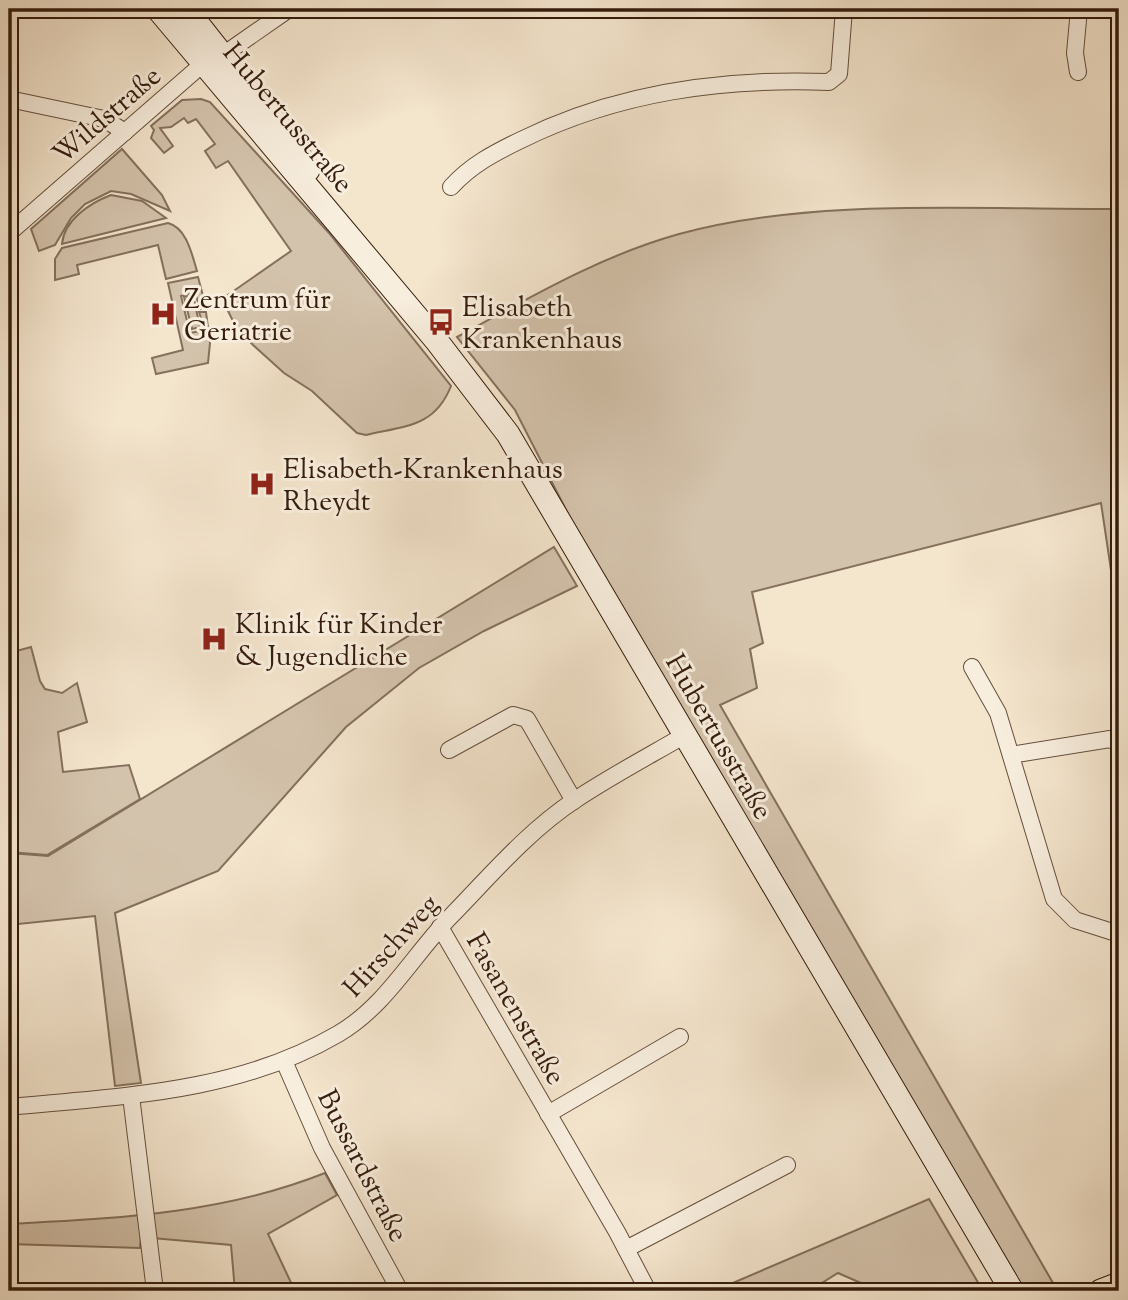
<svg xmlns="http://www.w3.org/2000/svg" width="1128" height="1300" viewBox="0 0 1128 1300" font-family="'Sorts Mill Goudy',serif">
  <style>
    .green { fill: #d4c3ac; stroke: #84705c; stroke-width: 2 }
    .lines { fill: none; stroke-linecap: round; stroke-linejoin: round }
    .street-casing { stroke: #654e3c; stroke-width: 18 }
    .secondary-casing { stroke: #351c0c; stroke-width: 25 }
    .street { stroke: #f8eede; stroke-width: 16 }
    .secondary { stroke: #f8eede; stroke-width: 23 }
    .labels { text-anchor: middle; stroke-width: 6; stroke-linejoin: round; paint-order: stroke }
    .street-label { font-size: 28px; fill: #351c0c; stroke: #f8eede }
    .poi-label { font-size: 28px; fill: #351c0c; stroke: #f8eede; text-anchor: start }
  </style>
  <rect width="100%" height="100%" fill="#f4e5cd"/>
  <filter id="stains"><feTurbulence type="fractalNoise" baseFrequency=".00286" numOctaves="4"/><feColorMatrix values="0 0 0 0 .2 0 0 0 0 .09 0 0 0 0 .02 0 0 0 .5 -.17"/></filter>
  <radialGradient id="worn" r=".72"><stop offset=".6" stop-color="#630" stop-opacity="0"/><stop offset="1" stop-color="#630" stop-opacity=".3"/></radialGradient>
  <g class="green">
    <path d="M 201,99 L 210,102 L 329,233 L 451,386 C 435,427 405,426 366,435 L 357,433 L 312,391 L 284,373 L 253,345 L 236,327 L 222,299 L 291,251 L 228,161 L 216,168 L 205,151 L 215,144 L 196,119 L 188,123 L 184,118 L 171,127 L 160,128 L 173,146 L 164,153 L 151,138 L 154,130 L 151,126 L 182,100 Z"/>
    <polygon points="122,149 162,195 170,211 131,194 111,191 85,204 71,218 55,245 39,251 31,229"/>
    <path d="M 111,195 L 142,201 L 166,218 L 62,244 C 64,220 90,203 111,195 Z"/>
    <path d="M 1119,209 L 1119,624 L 1101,503 L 752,592 L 763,643 L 750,649 L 757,688 L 720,705 L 1053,1283 L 1032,1291 L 1019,1291 L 583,543 L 515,410 L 457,337 C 529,298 600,256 679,234 C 813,197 980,210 1119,209 Z"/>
    <path d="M 168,223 C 187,228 192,255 197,271 L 166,279 L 158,245 L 77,265 L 79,274 L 55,280 L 55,259 L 62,248 Z"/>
    <polygon points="198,277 206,307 200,309 195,292 181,296 190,333 205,330 199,312 206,312 210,343 208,363 156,374 152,358 183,350 168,283"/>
    <polygon points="193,295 200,327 192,329 184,297"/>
    <polygon points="554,547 577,586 484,631 419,668 346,727 218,871 115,913 141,1083 115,1086 95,916 9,925 9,853 48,856"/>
    <polygon points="31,647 40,681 45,689 62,693 77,683 87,722 58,732 63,772 129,765 140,799 47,855 9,852 9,653"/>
    <path d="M 325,1173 L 337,1195 L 268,1234 L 295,1291 L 235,1291 L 231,1245 L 141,1237 L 140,1248 L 9,1244 L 9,1224 C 118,1218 222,1214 325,1173 Z"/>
    <polygon points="929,1199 983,1291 879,1291 838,1273 809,1291 714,1291"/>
  </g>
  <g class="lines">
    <defs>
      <g id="street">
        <polyline points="1078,72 1075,53 1079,9"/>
        <polyline points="9,99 104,119 125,132"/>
        <path d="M 451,187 C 471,165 494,153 521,140 C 618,92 722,78 829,82 L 839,74 L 844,9"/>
        <polyline points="9,233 205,62 223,55 289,9"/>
        <polyline points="972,667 998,713 1054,899 1075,920 1119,934"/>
        <polyline points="449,750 513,715 527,719 574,801"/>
        <polyline points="1011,755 1110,739 1119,744"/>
        <polyline points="440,927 617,1232 648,1291"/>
        <polyline points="284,1061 322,1148 400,1291"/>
        <polyline points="131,1096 155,1291"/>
        <path d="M 9,1107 C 122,1096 237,1093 338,1034 C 386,1006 413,955 451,916 C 490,876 528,831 575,800 C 611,776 649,756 685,735"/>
        <polyline points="548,1114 680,1037"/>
        <polyline points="626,1249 787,1165"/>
      </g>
      <g id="secondary">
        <polyline points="158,9 436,340 508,434 1012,1291"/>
        <polyline points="186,9 290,141 308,170"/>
        <polyline points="1101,1291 1119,1284"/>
      </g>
    </defs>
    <use href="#street" class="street-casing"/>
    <use href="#secondary" class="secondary-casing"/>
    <use href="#street" class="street"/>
    <use href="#secondary" class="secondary"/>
  </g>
  <defs>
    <symbol id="hospital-bare" viewBox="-9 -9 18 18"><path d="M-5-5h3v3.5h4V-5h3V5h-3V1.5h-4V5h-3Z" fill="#8f2418" stroke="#f8eede" stroke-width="2.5" paint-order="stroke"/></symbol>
    <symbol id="bus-bare" viewBox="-9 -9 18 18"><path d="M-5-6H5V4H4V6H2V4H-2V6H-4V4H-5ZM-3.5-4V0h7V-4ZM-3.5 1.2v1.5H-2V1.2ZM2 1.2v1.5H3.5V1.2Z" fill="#8f2418" stroke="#f8eede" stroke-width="2.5" paint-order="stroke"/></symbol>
  </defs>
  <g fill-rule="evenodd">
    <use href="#hospital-bare" x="144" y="295" width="38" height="38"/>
    <use href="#bus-bare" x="422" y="303" width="38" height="38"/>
    <use href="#hospital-bare" x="243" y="465" width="38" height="38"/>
    <use href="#hospital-bare" x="195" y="620" width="38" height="38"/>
  </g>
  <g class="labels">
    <g class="street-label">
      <text transform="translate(106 114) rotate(-41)" y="10">Wildstraße</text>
      <text transform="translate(289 117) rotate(50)" y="10">Hubertusstraße</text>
      <text transform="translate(720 736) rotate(60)" y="10">Hubertusstraße</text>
      <text transform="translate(390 945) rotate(-48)" y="10">Hirschweg</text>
      <text transform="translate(517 1008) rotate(60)" y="10">Fasanenstraße</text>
      <text transform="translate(364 1165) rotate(63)" y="10">Bussardstraße</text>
    </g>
    <g class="poi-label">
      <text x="184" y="308">Zentrum für<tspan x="184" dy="32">Geriatrie</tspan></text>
      <text x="462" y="316">Elisabeth<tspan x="462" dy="32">Krankenhaus</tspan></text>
      <text x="283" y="478">Elisabeth-Krankenhaus<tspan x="283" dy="32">Rheydt</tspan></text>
      <text x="235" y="633">Klinik für Kinder<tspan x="235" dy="32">&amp; Jugendliche</tspan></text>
    </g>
  </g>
  <rect width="1128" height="1300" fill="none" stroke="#f4e5cd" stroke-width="35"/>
  <rect x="10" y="10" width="1107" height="1279" fill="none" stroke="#351c0c" stroke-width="3.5"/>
  <rect x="18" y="18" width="1093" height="1265" fill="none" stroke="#351c0c" stroke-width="2"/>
  <rect width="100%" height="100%" filter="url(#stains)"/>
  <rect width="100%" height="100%" fill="url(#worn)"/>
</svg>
